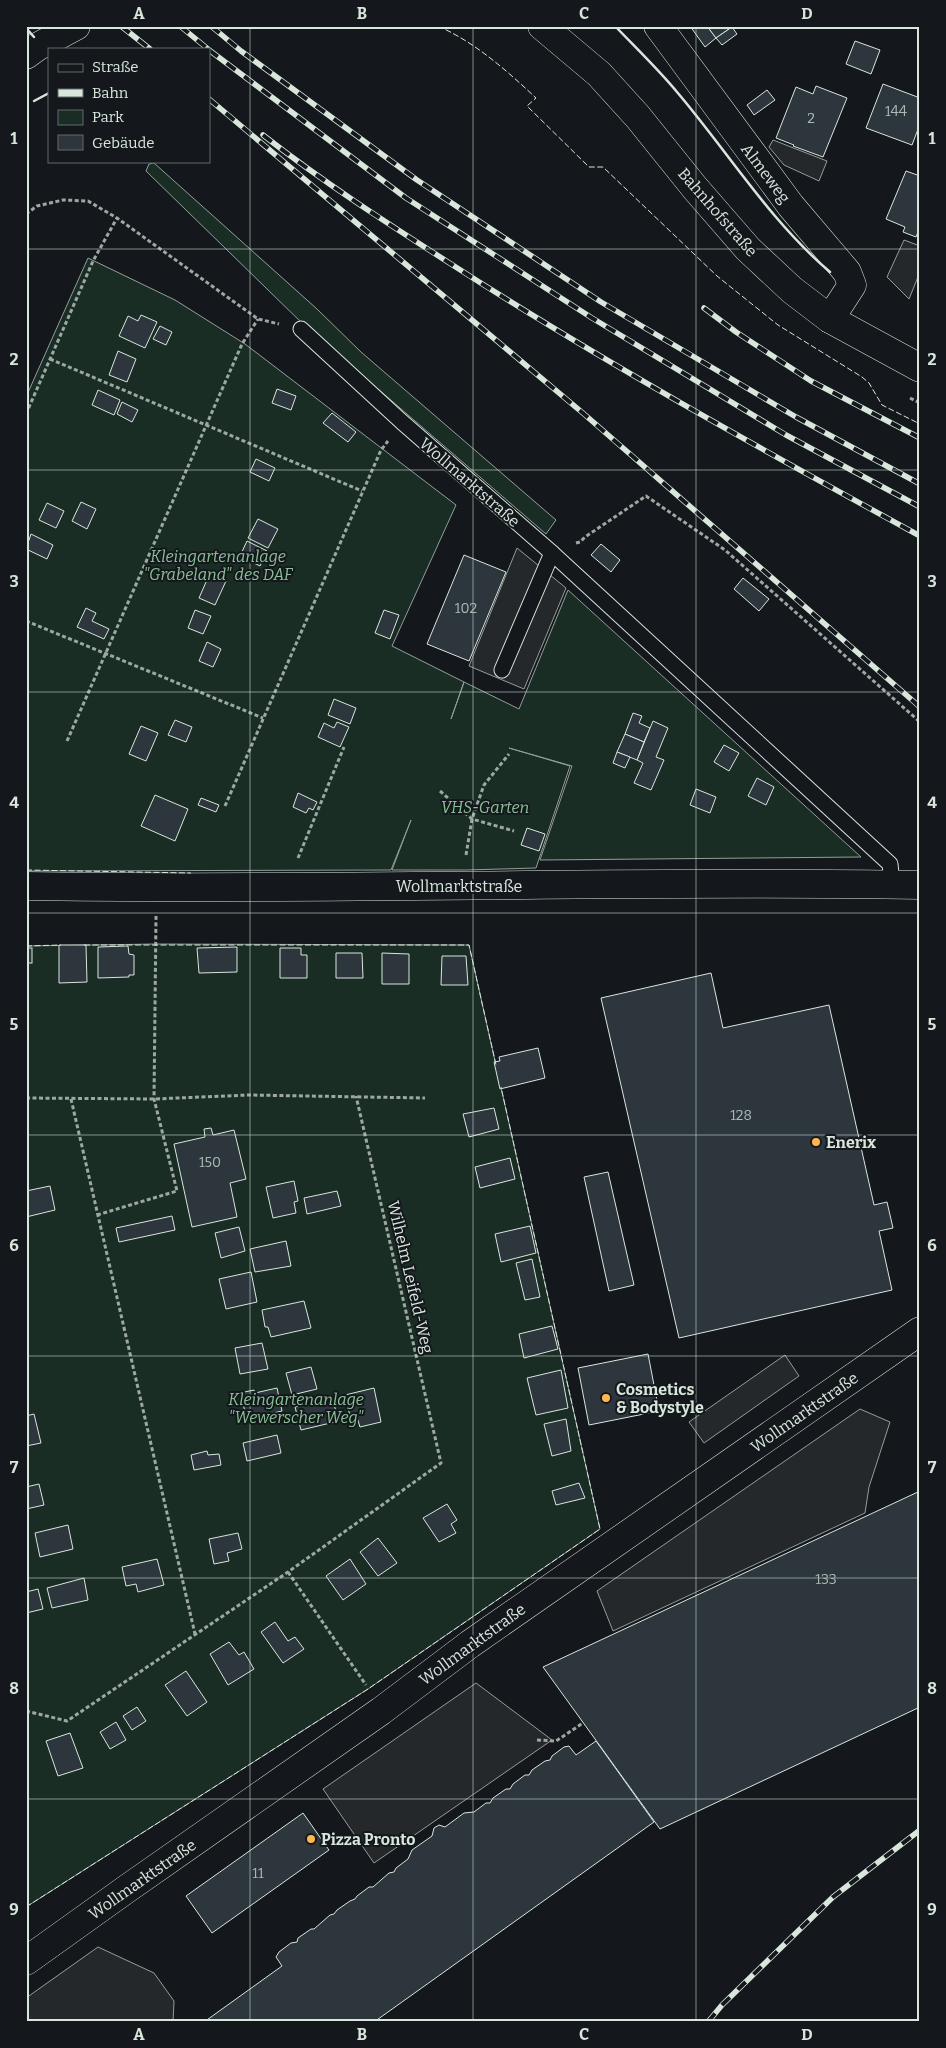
<svg xmlns="http://www.w3.org/2000/svg" width="946" height="2048" viewBox="0 0 946 2048" font-family="Bitter,serif">
  <style>
    .green { fill: #1a2d24; stroke: #939e99 }
    .parking { fill: #24282b; stroke: #939e99 }
    .building { fill: #2c363c; stroke: #d8e6dc }
    .lines { fill: none; stroke-linecap: round; stroke-linejoin: round }
    .lane-casing { stroke: #d8e6dc; stroke-width: 17 }
    .street-casing { stroke: #d8e6dc; stroke-width: 29 }
    .secondary-casing { stroke: #d8e6dc; stroke-width: 29 }
    .path { stroke: #9da8a2; stroke-width: 3; stroke-dasharray: 4 2.5; stroke-linecap: butt }
    .lane { stroke: #14181c; stroke-width: 15 }
    .street { stroke: #14181c; stroke-width: 28 }
    .secondary { stroke: #14181c; stroke-width: 28 }
    .rail-casing { stroke: #d8e6dc; stroke-width: 5.5 }
    .rail { stroke: #14181c; stroke-width: 4; stroke-dasharray: 11; stroke-linecap: butt }
    .fence { stroke: #d8e6dc; stroke-width: 1; stroke-dasharray: 6 2.5; stroke-linecap: butt }
    .wall { stroke: #d8e6dc; stroke-width: 2.5 }
    .grid { fill: none; stroke: #d8e6dc; stroke-width: 1; stroke-opacity: 0.55 }
    .poi-dot { fill: #ffb74d; stroke: #14181c; stroke-width: 2 }
    .labels { text-anchor: middle; stroke-width: 4; stroke-linejoin: round; paint-order: stroke }
    .number-label { font-size: 14px; fill: #adbab4 }
    .street-label { font-size: 16px; fill: #d8e6dc; stroke: #14181c }
    .park-label { font-size: 16px; font-style: italic; fill: #8ac095; stroke: #14181c }
    .poi-label { font-size: 16px; font-weight: bold; fill: #d8e6dc; stroke: #14181c; text-anchor: start }
    .neatline { fill: none; stroke: #d8e6dc; stroke-width: 2 }
    .grid-label { font-size: 16px; text-anchor: middle; font-weight: bold; fill: #d8e6dc }
  </style>
  <rect width="100%" height="100%" fill="#14181c"/>
  <g class="green">
    <polygon points="154,163 317,309 361,352 556,520 546,534 305,326 146,171 149,164"/>
    <polygon points="88,258 175,300 245,344 456,505 392,646 464,682 451,719 464,682 519,709 568,590 861,857 540,860 572,766 509,748 570,766 536,868 466,870 392,870 411,820 391,870 26,871 26,397"/>
    <polygon points="155,944 469,945 600,1529 368,1689 26,1907 26,946"/>
  </g>
  <g class="parking">
    <polygon points="773,140 827,161 819,181 784,165 769,147"/>
    <polygon points="904,240 920,246 920,272 909,299 887,277"/>
    <polygon points="517,548 566,588 524,689 469,666"/>
    <polygon points="785,1355 799,1376 704,1443 689,1422"/>
    <polygon points="860,1409 890,1422 869,1487 865,1513 613,1631 597,1591"/>
    <polygon points="476,1683 552,1740 374,1863 323,1789"/>
    <polygon points="98,1947 154,1973 174,2001 173,2022 26,2022 26,1998"/>
  </g>
  <g class="building">
    <polygon points="690,26 707,26 716,38 705,47"/>
    <polygon points="707,26 733,26 716,38"/>
    <polygon points="732,27 737,34 722,45 716,38"/>
    <polygon points="855,41 880,50 871,74 846,64"/>
    <polygon points="883,84 920,98 920,124 912,145 866,128"/>
    <polygon points="816,86 847,98 823,157 793,146 794,145 776,138 796,87 813,94"/>
    <polygon points="767,90 775,100 754,115 747,105"/>
    <polygon points="906,171 920,176 920,233 918,232 916,237 903,232 905,227 886,219"/>
    <polygon points="141,315 157,322 145,348 119,336 128,316 138,321"/>
    <polygon points="160,326 172,332 166,345 153,339"/>
    <polygon points="118,351 136,359 127,382 109,375"/>
    <polygon points="277,389 296,396 291,410 272,403"/>
    <polygon points="98,390 120,400 114,415 92,405"/>
    <polygon points="122,402 138,410 132,422 117,414"/>
    <polygon points="332,413 356,432 348,442 323,423"/>
    <polygon points="256,459 275,468 269,481 250,472"/>
    <polygon points="81,502 96,509 87,529 72,521"/>
    <polygon points="47,503 64,511 56,528 39,520"/>
    <polygon points="258,519 278,529 268,548 248,538"/>
    <polygon points="31,534 53,545 47,559 26,549"/>
    <polygon points="247,541 267,551 260,566 240,556"/>
    <polygon points="601,544 620,560 611,572 591,555"/>
    <polygon points="464,555 506,572 469,661 427,644"/>
    <polygon points="210,573 226,581 215,605 199,598"/>
    <polygon points="743,578 769,599 759,611 734,589"/>
    <polygon points="86,608 96,613 92,621 109,629 104,639 77,627"/>
    <polygon points="195,610 211,616 203,634 188,628"/>
    <polygon points="384,610 399,615 390,639 375,633"/>
    <polygon points="207,642 221,649 213,667 199,661"/>
    <polygon points="334,699 356,708 350,724 328,715"/>
    <polygon points="633,713 642,716 639,723 650,728 644,742 625,734"/>
    <polygon points="175,720 192,727 186,742 168,735"/>
    <polygon points="653,721 668,728 656,757 664,760 651,790 634,783 643,763 637,760"/>
    <polygon points="337,722 349,727 340,747 318,737 324,723 334,728"/>
    <polygon points="141,726 158,733 146,761 129,754"/>
    <polygon points="625,734 644,742 637,760 617,752"/>
    <polygon points="724,745 739,753 729,771 714,762"/>
    <polygon points="617,752 630,757 625,768 613,763"/>
    <polygon points="757,778 774,787 766,805 748,796"/>
    <polygon points="696,789 716,797 710,813 690,805"/>
    <polygon points="298,793 317,802 313,810 309,808 306,813 293,807"/>
    <polygon points="155,795 188,809 175,841 141,826"/>
    <polygon points="201,798 219,805 216,812 198,805"/>
    <polygon points="527,828 545,834 539,851 521,845"/>
    <polygon points="59,945 86,945 87,982 59,983"/>
    <polygon points="128,946 129,954 134,955 134,975 129,975 129,977 98,978 98,947"/>
    <polygon points="237,947 237,972 199,973 197,948"/>
    <rect x="26" y="948" width="6" height="15"/>
    <polygon points="280,948 301,948 301,955 307,955 307,978 280,978"/>
    <polygon points="336,953 362,953 363,978 336,978"/>
    <polygon points="382,953 409,954 409,984 382,984"/>
    <polygon points="442,956 466,956 468,985 441,985"/>
    <polygon points="711,973 723,1028 829,1005 874,1205 887,1202 893,1228 879,1231 892,1290 679,1338 601,998"/>
    <polygon points="538,1048 545,1078 500,1089 494,1062 500,1061 499,1057"/>
    <polygon points="494,1108 499,1129 469,1137 463,1114"/>
    <polygon points="211,1128 213,1135 234,1130 246,1179 230,1183 237,1217 192,1227 174,1144 205,1137 204,1129"/>
    <polygon points="510,1158 515,1179 480,1188 475,1167"/>
    <polygon points="608,1172 634,1285 609,1291 584,1177"/>
    <polygon points="294,1181 298,1201 294,1202 296,1213 273,1218 266,1187"/>
    <polygon points="50,1186 55,1210 26,1217 26,1191"/>
    <polygon points="337,1191 341,1206 307,1214 304,1198"/>
    <polygon points="172,1216 175,1230 119,1242 116,1228"/>
    <polygon points="530,1226 536,1253 501,1262 495,1234"/>
    <polygon points="239,1227 245,1251 221,1258 215,1233"/>
    <polygon points="286,1241 291,1266 255,1272 250,1249"/>
    <polygon points="532,1259 540,1297 525,1300 516,1263"/>
    <polygon points="251,1272 257,1302 226,1309 219,1279"/>
    <polygon points="304,1301 311,1328 271,1337 268,1327 265,1327 262,1310"/>
    <polygon points="552,1326 558,1349 524,1358 519,1334"/>
    <polygon points="262,1343 268,1369 240,1374 235,1348"/>
    <polygon points="648,1354 659,1411 589,1425 578,1368"/>
    <polygon points="311,1367 317,1389 292,1395 286,1373"/>
    <polygon points="561,1370 568,1408 536,1415 527,1378"/>
    <polygon points="277,1388 282,1411 247,1419 240,1393 254,1390 255,1393"/>
    <polygon points="374,1388 381,1422 360,1427 356,1414 350,1416 345,1395"/>
    <polygon points="332,1398 339,1421 301,1430 295,1407"/>
    <polygon points="34,1414 41,1443 26,1446 26,1416"/>
    <polygon points="566,1419 571,1451 552,1456 544,1424"/>
    <polygon points="277,1435 281,1453 247,1461 243,1443"/>
    <polygon points="207,1451 208,1455 219,1454 221,1465 194,1470 191,1455"/>
    <polygon points="579,1483 585,1498 556,1505 552,1491"/>
    <polygon points="39,1484 44,1505 26,1509 26,1487"/>
    <polygon points="920,1491 920,1707 660,1829 543,1667"/>
    <polygon points="447,1504 457,1520 451,1524 456,1533 439,1542 423,1518"/>
    <polygon points="68,1525 73,1549 40,1557 35,1533"/>
    <polygon points="238,1533 242,1549 227,1553 229,1561 214,1564 209,1539"/>
    <polygon points="378,1538 397,1563 378,1576 360,1552"/>
    <polygon points="157,1559 164,1585 138,1592 136,1584 126,1586 122,1567"/>
    <polygon points="350,1559 366,1584 343,1600 326,1576"/>
    <polygon points="84,1578 88,1600 52,1608 47,1588"/>
    <polygon points="38,1589 43,1609 26,1613 26,1592"/>
    <polygon points="275,1622 288,1641 295,1637 304,1649 283,1663 261,1632"/>
    <polygon points="229,1642 239,1655 244,1652 254,1669 228,1685 210,1654"/>
    <polygon points="186,1671 207,1702 187,1716 165,1685"/>
    <polygon points="137,1707 146,1721 132,1730 123,1716"/>
    <polygon points="116,1722 126,1740 110,1749 100,1732"/>
    <polygon points="70,1733 83,1768 58,1776 46,1741"/>
    <polygon points="596,1741 654,1822 374,2022 204,2022 282,1966 276,1957 279,1952 291,1943 297,1942 298,1938 311,1929 314,1929 330,1915 334,1914 337,1910 350,1901 355,1899 357,1896 369,1887 373,1887 389,1873 394,1872 396,1868 408,1859 412,1850 432,1836 434,1828 439,1825 445,1827 464,1813 474,1812 486,1803 490,1803 493,1798 506,1789 510,1789 513,1784 525,1775 529,1775 532,1770 545,1761 550,1760 552,1756 564,1747 569,1746 576,1755"/>
    <polygon points="303,1813 329,1850 212,1933 186,1896"/>
  </g>
  <g class="lines">
    <defs>
      <g id="lane">
        <polyline points="301,329 402,422 552,553 890,864 892,884"/>
        <polyline points="502,670 552,553"/>
      </g>
      <g id="street">
        <polyline points="658,26 791,206 847,272 852,285 830,319"/>
        <path d="M 26,886 C 324,891 622,880 920,885"/>
        <polyline points="26,1961 128,1888 381,1711 470,1644 920,1331"/>
      </g>
      <g id="secondary">
        <polyline points="542,26 599,74 638,117 695,188 748,249 792,290 830,319 920,368"/>
        <polyline points="26,55 37,47 76,26"/>
      </g>
    </defs>
    <use href="#lane" class="lane-casing"/>
    <use href="#street" class="street-casing"/>
    <use href="#secondary" class="secondary-casing"/>
    <g class="path">
      <polyline points="26,214 37,206 63,200 88,201 117,218 258,319 279,324"/>
      <polyline points="50,359 362,491"/>
      <polyline points="910,398 920,403"/>
      <polyline points="26,414 93,261 117,218"/>
      <polyline points="576,543 580,542 585,537 646,496 725,550 920,722"/>
      <polyline points="26,621 263,718"/>
      <polyline points="67,741 242,344 258,319"/>
      <polyline points="440,791 472,819 514,831"/>
      <polyline points="225,806 381,450 388,441"/>
      <polyline points="466,855 472,819 484,785 509,754"/>
      <polyline points="298,858 344,747"/>
      <polyline points="26,1098 154,1099 249,1095 425,1098"/>
      <polyline points="71,1099 195,1634"/>
      <polyline points="97,1215 177,1191 154,1099 156,916"/>
      <polyline points="288,1572 366,1685"/>
      <polyline points="26,1711 67,1721 288,1572 441,1463 356,1096"/>
      <polyline points="537,1740 556,1741 583,1723"/>
    </g>
    <use href="#lane" class="lane"/>
    <use href="#street" class="street"/>
    <use href="#secondary" class="secondary"/>
    <defs>
      <g id="rail">
        <polyline points="121,26 150,49"/>
        <polyline points="180,26 208,49"/>
        <polyline points="211,26 241,51 417,180 601,302 796,417 920,484"/>
        <polyline points="209,50 406,198 592,318 786,435 920,507"/>
        <polyline points="209,99 584,414 920,707"/>
        <path d="M 263,135 C 323,182 387,223 451,264 C 603,362 761,449 920,536"/>
        <polyline points="704,308 736,332 811,381 920,438"/>
        <polyline points="708,2022 722,2005 833,1897 920,1830"/>
      </g>
    </defs>
    <use href="#rail" class="rail-casing"/>
    <use href="#rail" class="rail"/>
    <g class="fence">
      <path d="M 438,26 C 476,43 506,70 536,98 L 527,106 L 589,167 L 603,167 L 717,276 L 778,325 L 862,377 L 869,383 L 882,405 L 920,424"/>
      <polyline points="26,105 29,103"/>
      <polyline points="26,870 191,873"/>
      <polyline points="84,945 469,945 496,1065"/>
      <polyline points="26,946 61,945"/>
      <polyline points="26,1907 368,1689 600,1529 501,1087"/>
      <polyline points="480,2022 482,2020"/>
    </g>
    <g class="wall">
      <path d="M 615,26 C 636,48 658,69 677,92 C 728,152 770,221 830,272"/>
      <polyline points="26,28 34,37"/>
      <polyline points="34,101 49,93"/>
    </g>
  </g>
  <path class="grid" d="M 250,26 L 250,2022M 473,26 L 473,2022M 696,26 L 696,2022M 26,249 L 920,249M 26,470 L 920,470M 26,692 L 920,692M 26,913 L 920,913M 26,1135 L 920,1135M 26,1356 L 920,1356M 26,1578 L 920,1578M 26,1799 L 920,1799"/>
  <g class="poi-dot">
    <circle cx="816" cy="1142" r="5"/>
    <circle cx="606" cy="1398" r="5"/>
    <circle cx="311" cy="1839" r="5"/>
  </g>
  <g class="labels">
    <g class="number-label">
      <text x="896" y="116">144</text>
      <text x="811" y="123">2</text>
      <text x="466" y="613">102</text>
      <text x="741" y="1120">128</text>
      <text x="210" y="1167">150</text>
      <text x="826" y="1584">133</text>
      <text x="258" y="1878">11</text>
    </g>
    <g class="street-label">
      <text transform="translate(766 173) rotate(53)" y="6">Almeweg</text>
      <text transform="translate(718 212) rotate(49)" y="6">Bahnhofstraße</text>
      <text transform="translate(470 482) rotate(41)" y="6">Wollmarktstraße</text>
      <text x="459" y="892">Wollmarktstraße</text>
      <text transform="translate(411 1277) rotate(77)" y="6">Wilhelm Leifeld-Weg</text>
      <text transform="translate(804 1412) rotate(-35)" y="6">Wollmarktstraße</text>
      <text transform="translate(472 1644) rotate(-36)" y="6">Wollmarktstraße</text>
      <text transform="translate(142 1879) rotate(-35)" y="6">Wollmarktstraße</text>
    </g>
    <g class="park-label">
      <text x="218" y="562">Kleingartenanlage<tspan x="218" dy="18">"Grabeland" des DAF</tspan></text>
      <text x="485" y="813">VHS-Garten</text>
      <text x="296" y="1405">Kleingartenanlage<tspan x="296" dy="18">"Wewerscher Weg"</tspan></text>
    </g>
    <g class="poi-label">
      <text x="826" y="1148">Enerix</text>
      <text x="616" y="1395">Cosmetics<tspan x="616" dy="18">&amp; Bodystyle</tspan></text>
      <text x="321" y="1845">Pizza Pronto</text>
    </g>
  </g>
  <rect width="946" height="2048" fill="none" stroke="#14181c" stroke-width="55"/>
  <rect x="48" y="48" width="162" height="115" fill="#14181c" stroke="#626a69"/>
  <rect x="58" y="64" width="25" height="8" fill="#14181c" stroke="#626a69"/>
  <text x="92" y="72" font-size="15" fill="#d8e6dc">Straße</text>
  <rect x="58" y="89" width="25" height="8" fill="#d8e6dc" stroke="#626a69"/>
  <text x="92" y="98" font-size="15" fill="#d8e6dc">Bahn</text>
  <rect x="58" y="110" width="25" height="15" fill="#1a2d24" stroke="#626a69"/>
  <text x="92" y="122" font-size="15" fill="#d8e6dc">Park</text>
  <rect x="58" y="135" width="25" height="15" fill="#2c363c" stroke="#626a69"/>
  <text x="92" y="148" font-size="15" fill="#d8e6dc">Gebäude</text>
  <rect x="28" y="28" width="890" height="1992" class="neatline"/>
  <g class="grid-label">
    <text x="139" y="19">A</text>
    <text x="362" y="19">B</text>
    <text x="584" y="19">C</text>
    <text x="807" y="19">D</text>
    <text x="14" y="144">1</text>
    <text x="932" y="144">1</text>
    <text x="14" y="365">2</text>
    <text x="932" y="365">2</text>
    <text x="14" y="587">3</text>
    <text x="932" y="587">3</text>
    <text x="14" y="808">4</text>
    <text x="932" y="808">4</text>
    <text x="14" y="1030">5</text>
    <text x="932" y="1030">5</text>
    <text x="14" y="1251">6</text>
    <text x="932" y="1251">6</text>
    <text x="14" y="1473">7</text>
    <text x="932" y="1473">7</text>
    <text x="14" y="1694">8</text>
    <text x="932" y="1694">8</text>
    <text x="14" y="1915">9</text>
    <text x="932" y="1915">9</text>
    <text x="139" y="2040">A</text>
    <text x="362" y="2040">B</text>
    <text x="584" y="2040">C</text>
    <text x="807" y="2040">D</text>
  </g>
</svg>
